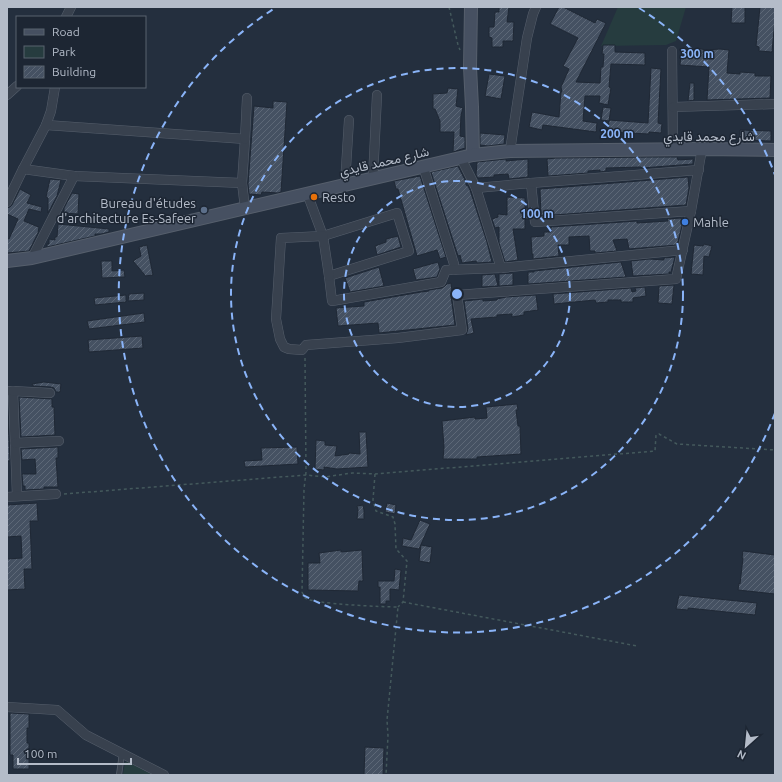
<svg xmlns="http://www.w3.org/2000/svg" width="782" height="782" viewBox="0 0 782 782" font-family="Ubuntu,Vazirmatn,sans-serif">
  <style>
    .green { fill: #263c3f }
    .building { fill: url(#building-hatch); stroke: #1f2835 }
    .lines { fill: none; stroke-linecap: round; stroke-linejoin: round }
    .lane-casing { stroke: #565f6c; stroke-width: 6 }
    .street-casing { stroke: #565f6c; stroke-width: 10 }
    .secondary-casing { stroke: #565f6c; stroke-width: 14 }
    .path { stroke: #44595c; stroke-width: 1.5; stroke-dasharray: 3 3; stroke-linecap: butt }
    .lane { stroke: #38414e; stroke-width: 4.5 }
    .street { stroke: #38414e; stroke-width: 9 }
    .secondary { stroke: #465061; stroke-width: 12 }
    .ring { fill: none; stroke: #8ab4f8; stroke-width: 2; stroke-dasharray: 7 5 }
    .food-dot { fill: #e8710a; stroke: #1d2633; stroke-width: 1.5 }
    .service-dot { fill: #5c6f8a; stroke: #1d2633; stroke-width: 1.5 }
    .shop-dot { fill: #3f7fe0; stroke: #1d2633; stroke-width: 1.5 }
    .labels { text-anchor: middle; stroke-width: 3; stroke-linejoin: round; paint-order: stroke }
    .street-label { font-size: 13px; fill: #b4bcc9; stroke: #1d2633 }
    .poi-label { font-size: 13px; fill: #b4bcc9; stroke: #1d2633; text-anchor: start }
    .centre { fill: #8ab4f8; stroke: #1d2633; stroke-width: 2 }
    .ring-label { font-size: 12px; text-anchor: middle; font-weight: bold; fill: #8ab4f8; stroke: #1d2633; stroke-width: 3; stroke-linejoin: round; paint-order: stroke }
  </style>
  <defs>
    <pattern id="building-hatch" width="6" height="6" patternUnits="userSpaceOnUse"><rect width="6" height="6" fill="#455162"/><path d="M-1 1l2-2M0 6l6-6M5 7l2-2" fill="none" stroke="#5d6877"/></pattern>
  </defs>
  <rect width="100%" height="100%" fill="#242f3e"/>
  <g class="green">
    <polygon points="618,7 686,7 676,41 666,45 601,46"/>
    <polygon points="125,762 129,762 141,769 154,775 123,775"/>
  </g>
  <g class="building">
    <polygon points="499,7 509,7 507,22 514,22 513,41 503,41 503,47 492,47 492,38 489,37 489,27 494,27 495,12 499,12"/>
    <polygon points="559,7 563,7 595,23 597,19 606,23 576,82 600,83 601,67 603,67 604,54 602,54 603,45 615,45 615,52 645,53 645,65 611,64 609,87 611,88 608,105 599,103 600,96 585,96 583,121 597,123 596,132 543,125 542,130 529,127 532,112 559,117 561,92 562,92 561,87 569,69 563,66 578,38 550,24"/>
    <polygon points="732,7 745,7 745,23 731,23"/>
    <polygon points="760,7 775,7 775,19 772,52 759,51 759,47 756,46"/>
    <polygon points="697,48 706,50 720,49 729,50 727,73 740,74 740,72 755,73 755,76 771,76 770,98 707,100 709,67 680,65 681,55 687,56 688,50 697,51"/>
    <polygon points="651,68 661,69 658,123 662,124 661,133 649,132 649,134 608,132 609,120 648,123"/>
    <polygon points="489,74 505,76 501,99 485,96"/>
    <polygon points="690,83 694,83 694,100 688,101"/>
    <polygon points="448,88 458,89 456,106 463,108 461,115 460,136 465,137 465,148 453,152 454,132 440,132 440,121 435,109 433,109 433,94 447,93"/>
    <polygon points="273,101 287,102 281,192 278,193 262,192 261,195 249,194 248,184 254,106 273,108"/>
    <polygon points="603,107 611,108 609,121 601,120"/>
    <polygon points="740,130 771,131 771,141 740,140"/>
    <polygon points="480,133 505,135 504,144 488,146 480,145"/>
    <polygon points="649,157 677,157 678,160 693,159 693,164 642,168 641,167 606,168 606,171 600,172 600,170 588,171 588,173 548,176 547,159 556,158"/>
    <polygon points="506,159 506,161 528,159 528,177 509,179 508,174 494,175 494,177 478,178 476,175 477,162"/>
    <polygon points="458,166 466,182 466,185 468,186 470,190 487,242 492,262 477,263 476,261 462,263 460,255 458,256 431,172"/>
    <polygon points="420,176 446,257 440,259 437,250 417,256 398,189 396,189 394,181"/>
    <polygon points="688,177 689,188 686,205 541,216 540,189"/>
    <polygon points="50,179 61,180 57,196 48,213 48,198 46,197"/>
    <polygon points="20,189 31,195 27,203 42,207 41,212 29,209 24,221 36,226 39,227 38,233 29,251 7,253 7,238 9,239 18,219 7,214 7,208 10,207 12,205"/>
    <polygon points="72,193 79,194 78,214 64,213 64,208"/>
    <polygon points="507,197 525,198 525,208 528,208 529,219 525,219 525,229 513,229 518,260 505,262 499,243 499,227 495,228 492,219 498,217 498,214 507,215"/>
    <polygon points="681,218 682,226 677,245 629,249 627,239 613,240 617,251 595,253 595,251 590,251 589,236 569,237 569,245 558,245 559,256 533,259 533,254 532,254 531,237 544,236 544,232 551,232 551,227 637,221 637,223 668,221 667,219"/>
    <polygon points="58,224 109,229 109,232 101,234 95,234 95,236 47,247 47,244 49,244 49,239 55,240 55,237 57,237"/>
    <polygon points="398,236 401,247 377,255 375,246 386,242 386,239"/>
    <polygon points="704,244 712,246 709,257 704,256 703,275 691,274 694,245 703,246"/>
    <polygon points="147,245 153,275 145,276 144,274 133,261 141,256 139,247"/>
    <polygon points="675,257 671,272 669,272 669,274 633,276 631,261 649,259 664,260 664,258"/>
    <polygon points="101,261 112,261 112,271 124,270 125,277 102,278"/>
    <polygon points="438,262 440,269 437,277 416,280 413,269"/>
    <polygon points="621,262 626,277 528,284 528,272 534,272 534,271"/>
    <polygon points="379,267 384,286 350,292 345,278"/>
    <polygon points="513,273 513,285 499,286 499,274"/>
    <polygon points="495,274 498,286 482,287 482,275"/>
    <polygon points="451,283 452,291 451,296 455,325 379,333 378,323 338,326 336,308 364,306 364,302 421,292 429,291 429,290 442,288 445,286 447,284"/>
    <polygon points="674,285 672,304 658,303 659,286"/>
    <polygon points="645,287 646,296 633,298 633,302 621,302 621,300 608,300 608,302 596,303 595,300 554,304 553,294 631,288 632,292 636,291 635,288"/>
    <polygon points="144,293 144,300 128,301 129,294"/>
    <polygon points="126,295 126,302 95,305 94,298"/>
    <polygon points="536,295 538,310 524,312 524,315 512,317 512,314 497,315 497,317 471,319 474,333 466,335 468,329 464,301 483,299 483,301 497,300 497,299 506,297"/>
    <polygon points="144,313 145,322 89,329 87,321"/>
    <polygon points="142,336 143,348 89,352 88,340"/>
    <polygon points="44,382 61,384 60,392 56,392 54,388 51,387 33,386 32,384"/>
    <polygon points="7,397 10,461 7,461"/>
    <polygon points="19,397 52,399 52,407 54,407 55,435 21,437"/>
    <polygon points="517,404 518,410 516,410 518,426 520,426 521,454 477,457 477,459 443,459 444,447 442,421 475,417 475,419 487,418 486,407"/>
    <polygon points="359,432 366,432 368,467 337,469 324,467 324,470 315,469 316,440 325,441 325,445 337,446 335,456 349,454 349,453 360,454"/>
    <polygon points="58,447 58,458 56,458 58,487 44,487 44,489 25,490 25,486 23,486 22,474 36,474 35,459 22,460 21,449"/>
    <polygon points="297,447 298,464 245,467 244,461 262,460 261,448"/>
    <polygon points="37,503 38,521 30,521 32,569 24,569 25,589 7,590 7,559 22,558 21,536 7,537 7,505"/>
    <polygon points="387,503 396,505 395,514 385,512"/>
    <polygon points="363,505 364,510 364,519 357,519 358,510 357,506"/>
    <polygon points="420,520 430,524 419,549 402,546 403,538 411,540"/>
    <polygon points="421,545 432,547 430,563 419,561"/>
    <polygon points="341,550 341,552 362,550 363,581 359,581 358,591 308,590 308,563 320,563 319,553"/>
    <polygon points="743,551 775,555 775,594 738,590 739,583 740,584 743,558 742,558"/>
    <polygon points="395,569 401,570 399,590 390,589 390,601 386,601 386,604 380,604 380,587 378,587 378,581 394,581"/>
    <polygon points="679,595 757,603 755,615 688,608 688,610 676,609"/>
    <polygon points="10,713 29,714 29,728 27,728 27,743 29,743 29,769 13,769 13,755 10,755"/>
    <polygon points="365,747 384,748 383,775 364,775"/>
  </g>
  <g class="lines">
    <defs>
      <polyline id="lane" points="119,775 122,753"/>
      <g id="street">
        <polyline points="66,17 71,7"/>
        <polyline points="672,51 673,149"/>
        <polyline points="7,95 17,86"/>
        <polyline points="673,107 775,104"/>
        <polyline points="46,125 245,139 242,183 245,208"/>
        <polyline points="245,139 247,98"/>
        <polyline points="510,151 527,38 533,14 536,7"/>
        <polyline points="461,158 476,188 501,268"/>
        <polyline points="423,166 454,264 454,270"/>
        <polyline points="23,169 74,176 242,183"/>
        <polyline points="373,178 377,95"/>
        <polyline points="531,183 535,222 691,211"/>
        <polyline points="345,184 349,120"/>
        <polyline points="476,188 531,183 699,170"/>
        <polyline points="307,193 323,236 397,213 409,251 329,276 332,301 441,282 446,270 501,268 683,250"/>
        <polyline points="7,202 23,169 46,125 51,111 55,87"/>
        <polyline points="32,258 74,176"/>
        <polyline points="329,276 323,236 281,238 276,319 280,339 284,347 289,349 302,350 306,345 398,338 462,330 457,295 676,279 691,211 702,149"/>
        <polyline points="7,391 13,391 17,496"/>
        <polyline points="13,391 50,393"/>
        <polyline points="15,443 59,441"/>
        <polyline points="7,497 56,494"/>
        <polyline points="7,707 57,710 86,735 164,775"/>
      </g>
      <g id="secondary">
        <polyline points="471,7 470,67 472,107 473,155"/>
        <polyline points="7,261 32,258 473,155 510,151 702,149 775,150"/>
      </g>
    </defs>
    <use href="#lane" class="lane-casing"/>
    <use href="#street" class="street-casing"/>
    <use href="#secondary" class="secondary-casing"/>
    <g class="path">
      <polyline points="449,7 458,45 460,50"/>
      <path d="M 305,358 L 306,472 L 304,489 L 302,592 C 303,594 304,596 305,598 C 312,604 385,607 398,607 L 387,720 L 388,736 L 386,775"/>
      <polyline points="375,474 373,500 376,511 393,517 395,524 396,549 407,561 403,602 398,607"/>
      <polyline points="64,494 306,475 325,477 352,473 375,474 655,451 656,435 659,434 677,444 775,450"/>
      <polyline points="403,602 637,646"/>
    </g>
    <use href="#lane" class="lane"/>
    <use href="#street" class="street"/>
    <use href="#secondary" class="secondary"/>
  </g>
  <g class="ring">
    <circle cx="457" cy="294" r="113"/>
    <circle cx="457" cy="294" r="226"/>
    <path d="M775 413A339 339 0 1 1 275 8M639 8A339 339 0 0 1 775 175"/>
  </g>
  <circle class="food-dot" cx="314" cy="197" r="4"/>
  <circle class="service-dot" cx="204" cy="210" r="4"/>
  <circle class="shop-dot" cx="685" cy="222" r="4"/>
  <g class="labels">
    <g class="street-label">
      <text x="709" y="141">شارع محمد قايدي</text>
      <text transform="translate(384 161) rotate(-13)" y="5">شارع محمد قايدي</text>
    </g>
    <g class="poi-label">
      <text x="322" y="202">Resto</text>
      <text x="196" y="208" text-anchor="end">Bureau d'études<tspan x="196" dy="15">d'architecture Es-Safeer</tspan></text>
      <text x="693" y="227">Mahle</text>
    </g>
  </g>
  <circle cx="457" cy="294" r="6" class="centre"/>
  <g class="ring-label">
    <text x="697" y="58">300 m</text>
    <text x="617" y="138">200 m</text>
    <text x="537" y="218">100 m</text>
  </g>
  <rect width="782" height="782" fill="none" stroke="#b4bcc9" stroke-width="16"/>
  <rect x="16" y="16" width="130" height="72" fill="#1d2633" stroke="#59626f"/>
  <rect x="24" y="29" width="20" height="6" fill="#465061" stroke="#59626f"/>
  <text x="52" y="36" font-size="12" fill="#b4bcc9">Road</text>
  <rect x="24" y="46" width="20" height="12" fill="#263c3f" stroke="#59626f"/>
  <text x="52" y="56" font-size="12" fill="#b4bcc9">Park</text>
  <rect x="24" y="66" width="20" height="12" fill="url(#building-hatch)" stroke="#59626f"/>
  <text x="52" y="76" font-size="12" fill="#b4bcc9">Building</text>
  <g transform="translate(746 746) rotate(207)" stroke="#1d2633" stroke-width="3" paint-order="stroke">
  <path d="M0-3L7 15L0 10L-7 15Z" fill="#b4bcc9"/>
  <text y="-6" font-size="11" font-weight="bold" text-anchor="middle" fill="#b4bcc9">N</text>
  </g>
  <path d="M18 758v6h113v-6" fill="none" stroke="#b4bcc9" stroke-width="2"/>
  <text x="24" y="758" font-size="12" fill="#b4bcc9" stroke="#1d2633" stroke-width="3" paint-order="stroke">100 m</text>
</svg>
